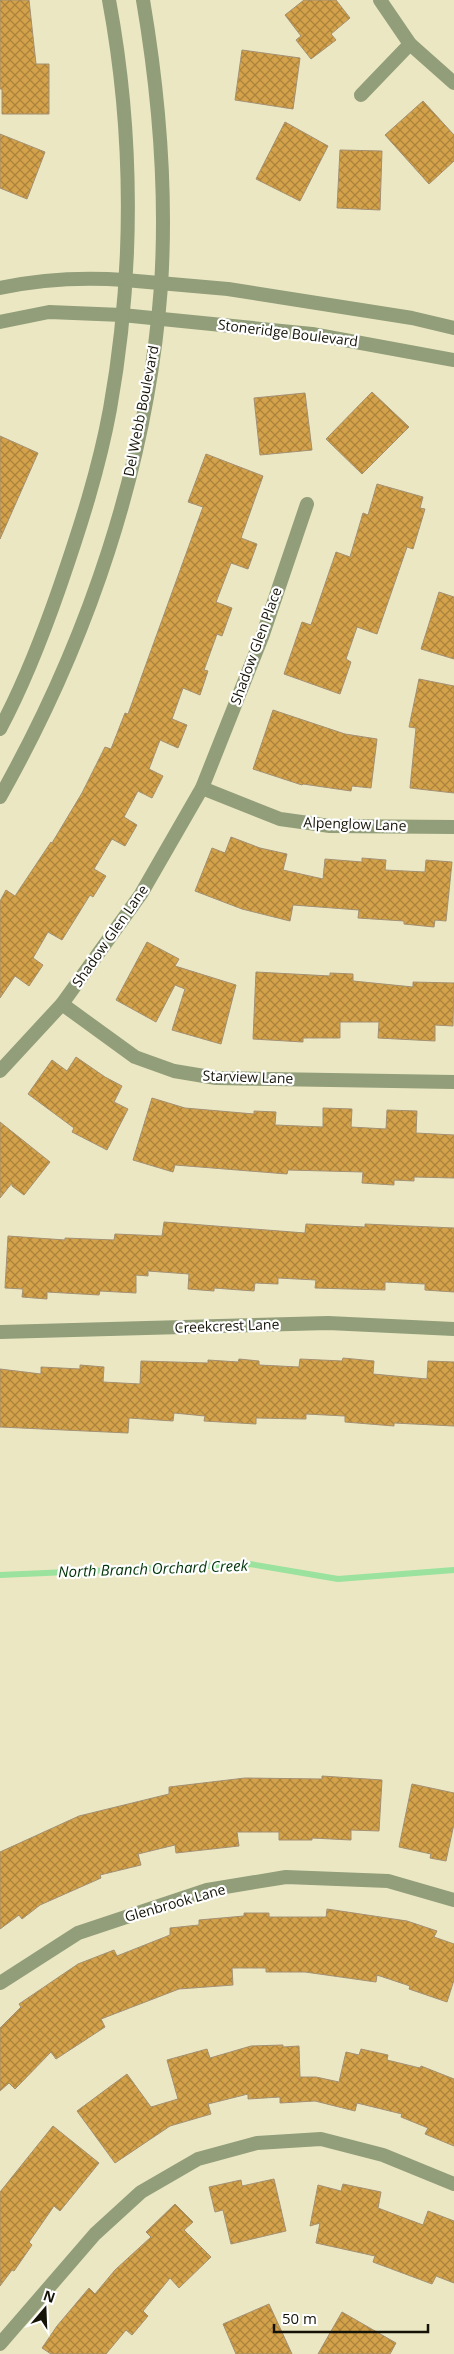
<svg xmlns="http://www.w3.org/2000/svg" width="454" height="2354" viewBox="0 0 454 2354" font-family="'Open Sans',sans-serif">
  <style>
    .lines { fill: none; stroke-linecap: round; stroke-linejoin: round }
    .stream { stroke: #9ae29d; stroke-width: 6 }
    .building { fill: url(#building-cross-hatch); stroke: #a39072 }
    .minor { stroke: #919e79; stroke-width: 14 }
    .tertiary { stroke: #919e79; stroke-width: 14 }
    .labels { text-anchor: middle; stroke-width: 4.5; stroke-linejoin: round; paint-order: stroke }
    .street-label { font-size: 14px; fill: #151307; stroke: #fff }
    .water-label { font-size: 15px; font-style: italic; fill: #003408; stroke: #fff }
  </style>
  <defs>
    <pattern id="building-cross-hatch" width="8" height="8" patternUnits="userSpaceOnUse" patternTransform="scale(1.25)"><rect width="8" height="8" fill="#d4a24b"/><path d="M0 0l8 8M0 8l8-8" fill="none" stroke="#ab833c"/></pattern>
  </defs>
  <rect width="100%" height="100%" fill="#ebe7c3"/>
  <g class="lines">
    <polyline class="stream" points="0,1575 250,1564 338,1579 454,1570"/>
  </g>
  <g class="building">
    <polygon points="0,0 29,0 36,64 49,64 49,114 2,114 2,89 0,89"/>
    <polygon points="304,0 336,0 350,18 331,34 336,40 311,59 296,40 301,36 285,15"/>
    <polygon points="242,50 300,58 293,109 235,100"/>
    <polygon points="423,101 454,135 454,161 429,184 385,135"/>
    <polygon points="285,122 328,146 300,201 256,179"/>
    <polygon points="0,134 45,152 27,199 0,188"/>
    <polygon points="340,150 382,151 380,210 337,208"/>
    <polygon points="372,392 409,427 362,474 326,439"/>
    <polygon points="305,393 312,450 260,455 254,398"/>
    <polygon points="0,436 38,453 0,539"/>
    <polygon points="206,454 263,476 241,538 257,544 248,569 231,563 216,602 232,608 222,636 217,634 204,670 208,671 200,695 183,688 172,719 187,725 178,748 160,740 149,769 163,776 152,798 138,791 124,817 137,825 125,846 112,839 94,869 106,876 93,897 90,895 62,940 48,932 33,958 43,965 29,986 15,976 0,998 0,901 6,890 15,896 51,842 52,843 82,793 105,747 111,749 125,713 128,714 203,507 188,502"/>
    <polygon points="377,484 423,497 420,508 425,509 413,549 407,547 377,634 357,627 346,659 351,662 340,694 284,674 302,622 311,625 336,552 350,557 363,513 368,515"/>
    <polygon points="439,592 454,597 454,659 421,649"/>
    <polygon points="419,679 454,686 454,793 410,788 416,728 409,727"/>
    <polygon points="273,710 345,734 377,739 371,788 352,786 351,791 303,784 302,785 253,769"/>
    <polygon points="231,837 260,848 287,854 283,870 323,879 325,859 362,862 362,858 386,860 385,870 425,872 426,860 452,862 446,921 435,920 434,927 404,924 404,921 358,918 359,910 293,905 290,921 242,909 195,891 212,848 225,853"/>
    <polygon points="147,942 179,959 175,966 236,985 221,1044 172,1030 185,989 175,985 156,1022 116,1000"/>
    <polygon points="256,972 330,976 330,973 353,974 353,981 413,987 413,982 454,983 453,1026 435,1025 435,1041 378,1038 379,1022 340,1022 340,1038 303,1038 303,1042 253,1039"/>
    <polygon points="76,1057 105,1077 122,1086 114,1102 128,1109 107,1150 72,1132 74,1128 28,1094 52,1060 67,1071"/>
    <polygon points="152,1098 185,1108 254,1114 254,1111 276,1112 275,1125 323,1127 323,1108 352,1109 351,1127 386,1129 387,1110 417,1111 416,1133 454,1135 454,1178 414,1177 414,1181 394,1180 394,1185 362,1183 363,1172 288,1170 287,1174 175,1165 173,1172 133,1160"/>
    <polygon points="0,1122 50,1162 24,1195 12,1186 12,1183 0,1198"/>
    <polygon points="164,1222 305,1233 306,1224 365,1227 365,1224 454,1228 454,1292 425,1290 425,1284 385,1282 385,1290 315,1288 316,1280 278,1278 278,1284 255,1283 254,1291 214,1288 214,1291 188,1289 189,1274 148,1271 148,1276 136,1275 136,1293 100,1291 99,1295 47,1292 47,1299 22,1297 23,1289 5,1288 8,1236 65,1240 65,1238 114,1240 115,1234 162,1236"/>
    <polygon points="343,1358 374,1361 373,1374 427,1379 428,1361 454,1362 454,1426 394,1423 394,1426 345,1422 345,1416 306,1414 306,1419 256,1418 256,1424 204,1421 205,1416 174,1413 173,1421 129,1418 128,1433 0,1427 0,1369 41,1374 41,1367 80,1369 80,1365 104,1367 103,1382 140,1384 141,1361 208,1363 208,1360 238,1362 239,1359 259,1361 259,1365 299,1367 300,1359 342,1361"/>
    <polygon points="322,1776 382,1780 379,1831 351,1830 351,1840 312,1838 312,1840 279,1840 279,1832 237,1832 239,1846 176,1853 175,1845 138,1854 141,1865 100,1875 101,1878 40,1905 22,1919 19,1915 0,1929 0,1852 79,1816 169,1794 169,1787 245,1778 322,1779"/>
    <polygon points="412,1784 454,1793 454,1824 446,1861 430,1858 431,1854 399,1847"/>
    <polygon points="327,1909 407,1921 437,1931 434,1937 454,1944 454,1980 447,2002 409,1989 410,1986 377,1975 376,1982 305,1972 266,1972 266,1968 232,1968 233,1985 179,1989 101,2019 105,2027 56,2059 51,2052 15,2089 9,2083 0,2091 0,2028 21,2007 19,2004 78,1964 114,1950 117,1956 170,1935 170,1928 199,1925 199,1920 244,1916 244,1913 269,1913 269,1917 326,1917"/>
    <polygon points="283,2045 283,2047 299,2046 300,2077 316,2077 339,2082 346,2052 359,2055 361,2049 388,2055 387,2060 420,2068 421,2066 454,2079 454,2146 425,2134 428,2128 401,2117 402,2114 357,2103 355,2111 315,2101 280,2103 280,2097 248,2099 248,2094 208,2104 211,2114 170,2126 115,2163 77,2111 127,2074 151,2107 178,2099 167,2060 207,2049 210,2058 251,2046"/>
    <polygon points="53,2126 99,2163 60,2211 54,2206 29,2242 32,2245 14,2271 12,2270 0,2286 0,2192"/>
    <polygon points="274,2179 286,2231 231,2244 223,2210 215,2212 209,2187 241,2180 242,2186"/>
    <polygon points="343,2184 381,2192 378,2208 423,2225 428,2211 454,2221 454,2283 436,2276 432,2284 373,2262 375,2256 316,2243 320,2223 310,2226 318,2185 341,2191"/>
    <polygon points="175,2204 193,2222 184,2230 211,2257 179,2288 170,2278 143,2311 148,2316 132,2335 126,2330 106,2354 51,2354 42,2348 57,2326 89,2288 95,2294 115,2270 151,2237 146,2232"/>
    <polygon points="269,2304 292,2354 236,2354 223,2324"/>
    <polygon points="342,2312 396,2343 390,2354 318,2354"/>
  </g>
  <g class="lines">
    <g class="minor">
      <polyline points="380,0 410,44 454,83"/>
      <polyline points="361,95 410,44"/>
      <path d="M 0,288 C 42,279 82,277 125,280"/>
      <polyline points="0,322 49,312 122,315"/>
      <polyline points="202,788 280,819 330,826 454,827"/>
      <polyline points="62,1004 135,1057 174,1071 216,1078 454,1082"/>
      <polyline points="0,1071 62,1004 141,894 202,788 262,637 307,504"/>
      <polyline points="0,1332 328,1323 454,1329"/>
      <polyline points="0,1983 78,1933 207,1890 286,1877 388,1881 454,1900"/>
      <polyline points="0,2344 95,2234 141,2192 198,2159 257,2143 321,2139 383,2155 454,2184"/>
    </g>
    <g class="tertiary">
      <polyline points="125,280 228,289 412,318 454,328"/>
      <polyline points="122,315 312,334 454,360"/>
      <path d="M 0,729 C 24,684 43,635 60,586 C 80,528 99,469 110,409 C 134,275 134,134 109,0"/>
      <path d="M 0,797 C 88,641 148,465 161,286 C 167,191 159,94 143,0"/>
    </g>
  </g>
  <g class="labels">
    <g class="street-label">
      <text transform="translate(288 333) rotate(7)" y="5">Stoneridge Boulevard</text>
      <text transform="translate(141 411) rotate(-79)" y="5">Del Webb Boulevard</text>
      <text transform="translate(256 646) rotate(-70)" y="5">Shadow Glen Place</text>
      <text transform="translate(355 824) rotate(2)" y="5">Alpenglow Lane</text>
      <text transform="translate(110 936) rotate(-55)" y="5">Shadow Glen Lane</text>
      <text transform="translate(248 1077) rotate(2)" y="5">Starview Lane</text>
      <text transform="translate(227 1326) rotate(-2)" y="5">Creekcrest Lane</text>
      <text transform="translate(175 1903) rotate(-16)" y="5">Glenbrook Lane</text>
    </g>
    <g class="water-label">
      <text transform="translate(153 1569) rotate(-2)" y="5">North Branch Orchard Creek</text>
    </g>
  </g>
  <g transform="translate(45 2309) rotate(19)" stroke="#ffffff" stroke-width="4" paint-order="stroke">
  <path d="M0-4L9 19L0 12L-9 19Z" fill="#151307"/>
  <text y="-8" font-size="14" font-weight="bold" text-anchor="middle" fill="#151307">N</text>
  </g>
  <path d="M274 2324v8h154v-8" fill="none" stroke="#151307" stroke-width="2.5"/>
  <text x="282" y="2324" font-size="15" fill="#151307" stroke="#ffffff" stroke-width="4" paint-order="stroke">50 m</text>
</svg>
